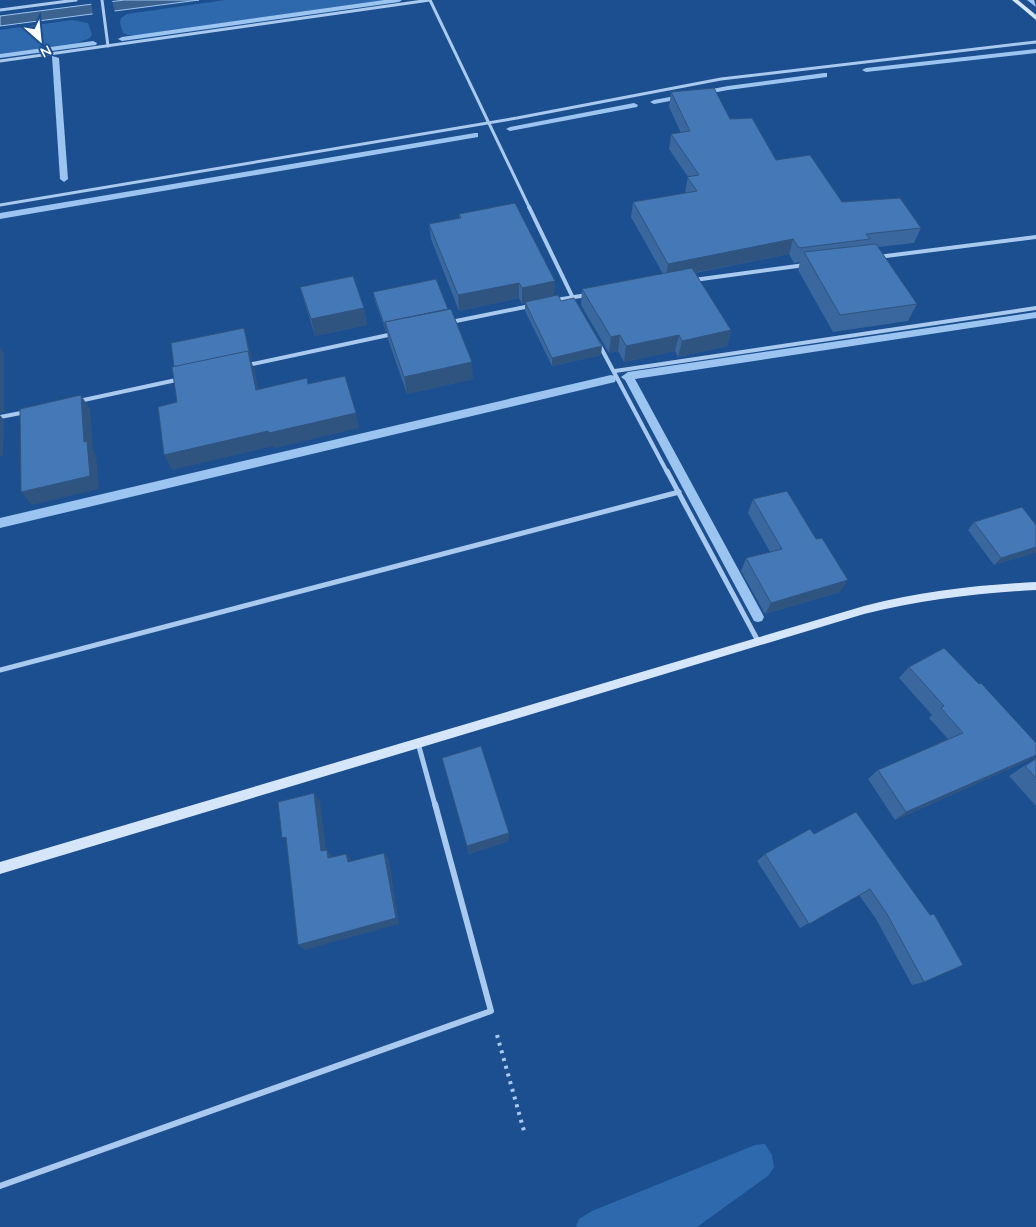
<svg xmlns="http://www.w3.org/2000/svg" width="1036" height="1227" viewBox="0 0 1036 1227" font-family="Quicksand,sans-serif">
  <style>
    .green { fill: #2e69ad }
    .water { fill: #3c6290; stroke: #9cc4f0 }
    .pier { fill: #1b4f8f }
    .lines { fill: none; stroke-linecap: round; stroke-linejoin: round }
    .stream { fill: #9cc4f0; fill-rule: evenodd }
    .path { stroke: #a9c9ee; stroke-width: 4; stroke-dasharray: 3 5; stroke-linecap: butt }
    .street-far3 { stroke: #a9c9ee; stroke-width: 3 }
    .street-far2 { stroke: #a9c9ee; stroke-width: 4 }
    .street-far1 { stroke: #a9c9ee; stroke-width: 5 }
    .street { stroke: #a9c9ee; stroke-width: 6 }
    .secondary { fill: #d6e6fa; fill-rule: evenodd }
    .wall { fill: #3a679d }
    .shaded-wall { fill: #305480 }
    .building { fill: #4478b7; stroke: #305480 }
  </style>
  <rect width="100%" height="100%" fill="#1b4f8f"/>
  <g class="green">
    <polygon points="225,0 385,0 137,35 128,35 123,33 120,23 121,18 127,14"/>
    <polygon points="72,20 88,23 92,34 90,38 77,43 0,54 0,30"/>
    <polygon points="765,1144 772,1155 774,1167 768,1176 697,1227 576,1227 579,1219 592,1211 755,1145"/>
  </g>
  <polygon class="water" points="124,0 199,0 0,26 0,16"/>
  <polygon class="pier" points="112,0 115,13 93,16 91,2"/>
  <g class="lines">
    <g class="stream">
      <polygon points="384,0 402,0 399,2 122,41 118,39 122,37"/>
      <polygon points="1027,0 1034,0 1036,7"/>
      <polygon points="93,41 97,43 96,45 0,58 0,54"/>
      <polygon points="1036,49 1036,53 866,72 862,70 866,68"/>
      <polygon points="52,56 59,58 68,179 64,182 60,179"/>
      <polygon points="824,73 827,73 827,77 728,90 654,104 650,102 654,100 728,86"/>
      <polygon points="634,103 638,105 637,107 510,131 506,129 510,127"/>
      <polygon points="475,133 478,133 478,137 0,219 0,213"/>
      <polygon points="1036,312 1036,318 635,379 762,613 764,617 762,621 758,622 754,621 625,380 621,377 628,372"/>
      <polygon points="611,375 615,376 616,379 615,382 0,528 0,518"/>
    </g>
    <polyline class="path" points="497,1035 524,1131"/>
    <g class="street-far3">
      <polyline points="102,0 108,46"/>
      <polyline points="430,0 530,209"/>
      <polyline points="0,10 76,0"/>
      <polyline points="0,61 430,0"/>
      <polyline points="0,205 517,118 721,79 1036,42"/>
    </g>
    <g class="street-far2">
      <polyline points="529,207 573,298"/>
      <polyline points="878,257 1036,237"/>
      <polyline points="694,280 805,265"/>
      <polyline points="556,300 587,295"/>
      <polyline points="451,322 530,306"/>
      <polyline points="599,344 667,472"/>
      <polyline points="248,365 393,334"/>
      <polyline points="615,371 1036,308"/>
      <polyline points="79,401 181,379"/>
      <polyline points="0,417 26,412"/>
    </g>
    <g class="street-far1">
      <polyline points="667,471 758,641"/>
      <polyline points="0,670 679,492"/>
      <polyline points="418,743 435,805"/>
    </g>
    <polyline class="street" points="0,1186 491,1011 435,804"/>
    <g class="secondary">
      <polygon points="1012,0 1018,0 1036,15 1036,20"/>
      <path d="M 1036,582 L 1036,590 C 978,593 921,600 864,614 L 0,874 L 0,862 L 864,606 C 921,591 978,585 1036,582 Z"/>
    </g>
  </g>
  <g class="wall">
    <polygon points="671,92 730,119 776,160 842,202 921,228 914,243 878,247 917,304 908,321 833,332 798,270 800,262 794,263 789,254 695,273 731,330 727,346 678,357 675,351 624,362 618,351 609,353 581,305 582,289 663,274 631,217 633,202 685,193 685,192 688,177 669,149 671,134 681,133 669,107"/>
    <polygon points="459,214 554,296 561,301 601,355 552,366 525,311 525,303 522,304 519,298 459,311 431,239 429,224 459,218"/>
    <polygon points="300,287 364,308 367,325 315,336"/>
    <polygon points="373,292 473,379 407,394 388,339 387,332 386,332 375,301"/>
    <polygon points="753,499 840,592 765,614 741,571 746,558 770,552 748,513"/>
    <polygon points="974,522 1036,525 1036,552 994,565 968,530"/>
    <polygon points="909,667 1029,760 895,820 868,779 878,770 948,739 929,718 932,715 899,678"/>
    <polygon points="442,758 509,833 509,841 469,854"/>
    <polygon points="1036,758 1036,806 1009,776"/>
    <polygon points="856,812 924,982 912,985 876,919 859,895 800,928 757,861 765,854 814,834"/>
  </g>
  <g class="shaded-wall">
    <polygon points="793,239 789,254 666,278 668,264"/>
    <polygon points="555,281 554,297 522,304 522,288"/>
    <polygon points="519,283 519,298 459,311 458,295"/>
    <polygon points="364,308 367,325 315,336 311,319"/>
    <polygon points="385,323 387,332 386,332 384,324"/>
    <polygon points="244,328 247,337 252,360 251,361 254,368 262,405 256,390"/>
    <polygon points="731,330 727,346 678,357 682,341"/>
    <polygon points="620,335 618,351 609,353 611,337"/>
    <polygon points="679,335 675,351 624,362 626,346"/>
    <polygon points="602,346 601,355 552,366 552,358"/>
    <polygon points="0,347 4,353 4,412 0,413"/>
    <polygon points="472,362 473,379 407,394 404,377"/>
    <polygon points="81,395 90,409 93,450 96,455 99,489 32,505 21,492 84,442"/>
    <polygon points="356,413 359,428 275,448 274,446 172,470 164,455 268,431"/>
    <polygon points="0,415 4,420 3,455 0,456"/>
    <polygon points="1036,547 1036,552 994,565 1001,558"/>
    <polygon points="848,580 840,592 765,614 771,603"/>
    <polygon points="1036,755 1036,756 1029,760 895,820 906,812"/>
    <polygon points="314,793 320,801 327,858 321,851"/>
    <polygon points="509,833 509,841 469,854 467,846"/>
    <polygon points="327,850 333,857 328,858"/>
    <polygon points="384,853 389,860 399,924 305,950 298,945"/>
    <polygon points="346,854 352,861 348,862"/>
  </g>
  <g class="building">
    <polygon points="714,88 730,119 752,118 776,160 810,155 842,202 900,198 921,228 866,234 870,239 799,248 793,239 668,264 633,202 697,191 687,177 699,175 671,134 690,131 671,92"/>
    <polygon points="515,203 555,281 522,288 519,283 458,295 429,224 461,218 459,214"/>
    <polygon points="876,244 917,304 840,315 804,252"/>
    <polygon points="692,268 731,330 682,341 679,335 626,346 620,335 611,337 582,289"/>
    <polygon points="353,276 364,308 311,319 300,287"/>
    <polygon points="436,279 448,309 385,322 385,323 384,324 373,292"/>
    <polygon points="558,295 561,301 574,298 602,346 552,358 525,302"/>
    <polygon points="451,309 472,362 404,377 385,322"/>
    <polygon points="244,328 249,352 174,367 171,343"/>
    <polygon points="248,351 256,390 307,378 308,384 345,376 356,413 269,433 268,431 164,455 158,407 177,402 172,367"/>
    <polygon points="81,395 84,442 87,441 90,476 21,492 20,409"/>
    <polygon points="787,491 816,539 822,538 848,580 771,603 746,558 782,549 753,499"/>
    <polygon points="1022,507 1036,525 1036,547 1001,558 974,522"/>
    <polygon points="944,648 979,684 981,683 1036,743 1036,755 906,812 878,770 963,733 941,708 944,706 909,667"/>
    <polygon points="481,746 509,833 467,846 442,758"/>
    <polygon points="1036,759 1036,778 1025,766"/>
    <polygon points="314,793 321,851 327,850 328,858 346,854 348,862 384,853 396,918 298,945 286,837 282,838 278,802"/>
    <polygon points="856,812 930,915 934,914 963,965 924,982 887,914 870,889 809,924 765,854 810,829 814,834"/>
  </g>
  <g transform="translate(40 40) rotate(153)" stroke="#1b4f8f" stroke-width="4" paint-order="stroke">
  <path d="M0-4L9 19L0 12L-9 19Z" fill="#ffffff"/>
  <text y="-8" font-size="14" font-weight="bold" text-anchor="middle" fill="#ffffff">N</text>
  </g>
</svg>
